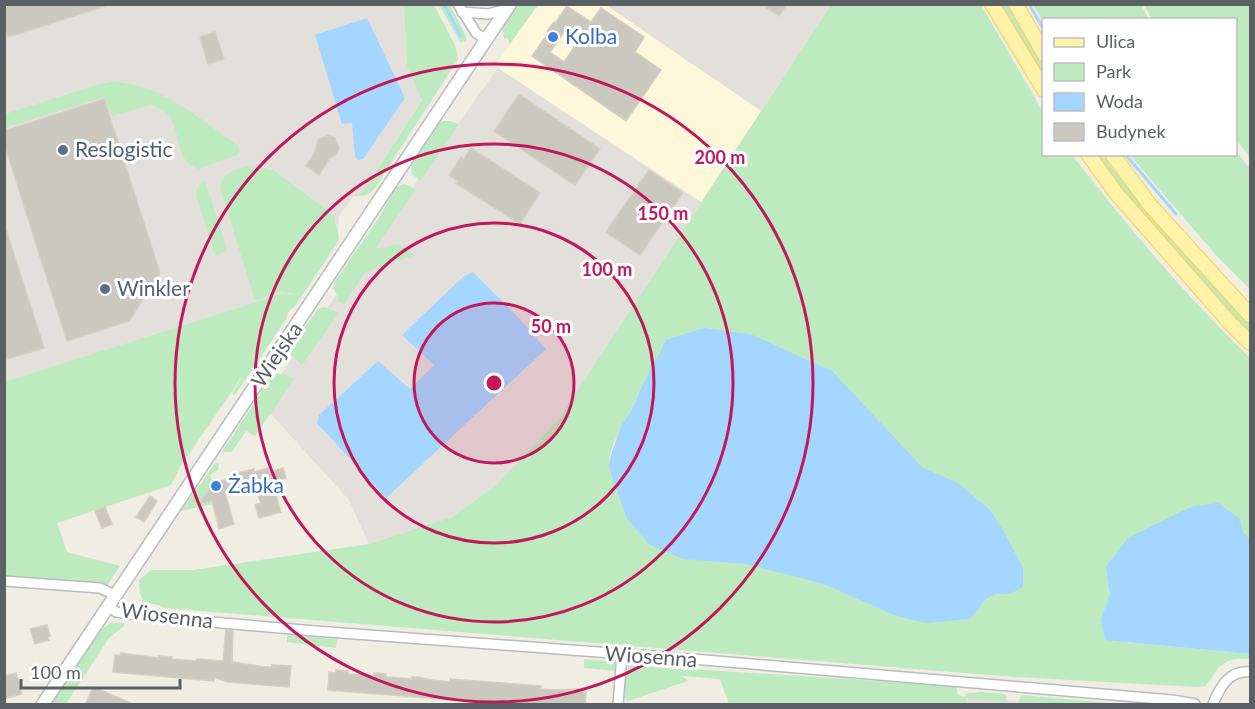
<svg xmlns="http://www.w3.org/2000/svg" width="1255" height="709" viewBox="0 0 1255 709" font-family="Lato,sans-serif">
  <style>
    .commercial { fill: #fff7d9 }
    .industrial { fill: #e3e0db }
    .green { fill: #bdeabe; fill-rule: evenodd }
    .water { fill: #a4d6ff }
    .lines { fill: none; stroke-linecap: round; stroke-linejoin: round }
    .stream { stroke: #a4d6ff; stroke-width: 3 }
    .building { fill: #cbc8c0; stroke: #d5cfc1; stroke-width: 1.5; fill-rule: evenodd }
    .street-casing { stroke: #b8bbc1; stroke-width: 12 }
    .secondary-casing { stroke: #b9bdc3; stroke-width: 15 }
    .primary-casing { stroke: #ffcf4d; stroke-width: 16 }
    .street { stroke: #fff; stroke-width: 9 }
    .secondary { stroke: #fff; stroke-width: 12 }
    .primary { stroke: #fff2a9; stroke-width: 14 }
    .ring { fill: none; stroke: #c2185b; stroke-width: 3 }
    .shop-dot { fill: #3f7fe0; stroke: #fff; stroke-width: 2 }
    .service-dot { fill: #5c6f8a; stroke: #fff; stroke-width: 2 }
    .labels { text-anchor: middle; stroke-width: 6; stroke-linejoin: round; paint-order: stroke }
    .shop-label { font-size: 21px; fill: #366cbe; stroke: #fff; text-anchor: start }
    .service-label { font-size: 21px; fill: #4e5e75; stroke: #fff; text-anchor: start }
    .street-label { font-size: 21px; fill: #5b6065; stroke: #fff }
    .centre { fill: #c2185b; stroke: #fff; stroke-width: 3 }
    .ring-label { font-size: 18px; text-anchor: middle; font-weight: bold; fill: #c2185b; stroke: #fff; stroke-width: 6; stroke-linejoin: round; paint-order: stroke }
  </style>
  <rect width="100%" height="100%" fill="#f0ede3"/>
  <polygon class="commercial" points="522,5 606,5 761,111 701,202 683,193 495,66 510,44 503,32"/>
  <g class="industrial">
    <polygon points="5,5 404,5 407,66 422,99 363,192 354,196 339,216 338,234 297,295 285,293 5,382"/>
    <polygon points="606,5 831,5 761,111"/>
    <polygon points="498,68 701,202 558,420 495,486 452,517 369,544 349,500 271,414 258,408 324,312"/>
    <polygon points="965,697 1074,704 967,704"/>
  </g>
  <g class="green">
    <path d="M 404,5 L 434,5 L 456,47 L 458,59 L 375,188 C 369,196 363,196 354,196 L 363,192 L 422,100 L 407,66 Z"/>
    <polygon points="439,5 450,5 466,36 466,41 461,43"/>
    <polygon points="516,5 538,5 510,44 507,38 504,38 502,26"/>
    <path d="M 831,5 L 981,5 L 1043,112 L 1044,154 L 1072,155 C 1127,226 1186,296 1250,358 L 1250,556 L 1124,642 L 1250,654 L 1250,659 C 1224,657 1219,665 1206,686 L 1196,687 L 1014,677 L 165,608 L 159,605 L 145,603 L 140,594 L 139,580 L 151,570 L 193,570 L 369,544 L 452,517 L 495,486 L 558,420 ZM 642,389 L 613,474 C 601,452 623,430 631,411 C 634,403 637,397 642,389 Z"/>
    <polygon points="999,5 1007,5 1043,65 1043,79"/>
    <polygon points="1033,5 1141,5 1149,19 1043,21"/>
    <polygon points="1144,5 1250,5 1250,158 1236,139 1236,20 1152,19"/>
    <path d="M 112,82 C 160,83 198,118 236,144 L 239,146 L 239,154 L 200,169 C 175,165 181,129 168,114 C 164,110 156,107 151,105 L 112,116 L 104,97 L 5,128 L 5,114 L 100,84 Z"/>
    <polygon points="443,121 450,121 459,124 421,181 412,174 411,165 438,124"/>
    <polygon points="1236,151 1250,169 1250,289 1215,254 1130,155 1236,154"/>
    <polygon points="1093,155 1102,155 1156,223 1250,322 1250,335 1233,318 1137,211"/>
    <path d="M 258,166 L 273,170 L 335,216 C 333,226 341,232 338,242 L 296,305 L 289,311 L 286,319 L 235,395 L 232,394 L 245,372 L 180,467 L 171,485 L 57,523 L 67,552 L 120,566 L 102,593 L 5,587 L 4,382 L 285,293 L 295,295 L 283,291 L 255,300 L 220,188 C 223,169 242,167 258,166 Z"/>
    <polygon points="205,180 226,246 224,252 215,256 196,195 198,186"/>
    <polygon points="404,184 416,189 375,249 398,244 415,255 365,272 344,305 338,301 339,298 333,288 335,281 381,215 395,188"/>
    <polygon points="324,307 339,313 302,365 291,355 290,348 318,309"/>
    <polygon points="277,374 284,374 294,379 255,436 246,431 232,452 222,452 271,377"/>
    <polygon points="216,462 219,464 218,470 210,475 213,484 204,497 216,499 217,503 181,511"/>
    <polygon points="111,623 124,623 124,626 109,638 66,704 52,704 101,630"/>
    <polygon points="287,635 337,639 336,648 287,642"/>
    <polygon points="584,659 617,662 616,671 584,668"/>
    <polygon points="628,665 956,686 958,695 965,697 966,694 981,692 1005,694 1007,702 966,698 967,704 729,704 720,679 682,676 688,681 628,701 623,696"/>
    <polygon points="1021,695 1121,704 1018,703"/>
  </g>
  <g class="water">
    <polygon points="367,18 405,98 363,159 358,160 355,156 352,123 342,124 315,35"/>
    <polygon points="473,272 514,313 546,349 386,498 317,423 319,415 378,361 410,389 434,365 402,335 463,277"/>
    <polygon points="704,328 750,334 832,371 923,468 958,483 990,510 1003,530 1023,568 1023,587 1010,594 995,594 986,599 970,619 925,623 894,615 824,584 746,564 683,559 650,545 627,519 609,467 610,458 621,426 630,413 654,361 660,353 666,340"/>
    <polygon points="1218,503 1240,519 1243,532 1250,539 1250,654 1105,640 1101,620 1110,594 1106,567 1128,538 1191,507"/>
  </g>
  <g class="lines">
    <g class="stream">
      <polyline points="444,4 461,36"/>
      <polyline points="1029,4 1044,30"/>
      <polyline points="1125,154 1176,214"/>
    </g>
  </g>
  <g class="building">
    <polygon points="4,4 104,4 105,6 8,37 4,27"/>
    <polygon points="761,4 787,4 779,16"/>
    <path d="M 567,6 L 591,22 L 601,8 L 644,37 L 635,52 L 661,70 L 626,121 L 532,56 L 549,32 L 547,31 L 550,27 L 554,22 L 555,23 ZM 568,26 L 582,36 L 564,62 L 550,52 Z"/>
    <polygon points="215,32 224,59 208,64 200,37"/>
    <polygon points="519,94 600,149 575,185 494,131"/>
    <polygon points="104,99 160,273 129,321 67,341 4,143 4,131"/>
    <polygon points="328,135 335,138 339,148 336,155 329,159 319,175 306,166 315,152 318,140"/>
    <polygon points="471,148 540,193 520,224 456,183 458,181 449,175 461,157 464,159"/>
    <polygon points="649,170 683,193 640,255 606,232"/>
    <polygon points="4,229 6,229 44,348 4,360"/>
    <polygon points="268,468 270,472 283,468 286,478 272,482 281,512 259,518 255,505 261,503 255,487 226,496 234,524 219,529 212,500 199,504 213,484 239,475 238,473 254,469 254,472"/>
    <polygon points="150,496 157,501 144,522 136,517"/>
    <polygon points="105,507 112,524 102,528 95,511"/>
    <polygon points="47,625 50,636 48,637 49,640 35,644 30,629"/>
    <polygon points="226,630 233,631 232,662 266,667 272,667 272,665 291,666 289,687 227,682 214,677 214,681 113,672 115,655 121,655 121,653 159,658 159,656 172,657 171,659 183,660 196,661 197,659 223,661"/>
    <polygon points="336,670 348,671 348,674 374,676 374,673 386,674 386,677 400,678 412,679 412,677 418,677 431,680 450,682 450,679 541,686 540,689 555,690 579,689 579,692 586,692 585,705 515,705 328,690 329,672 336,673"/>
    <polygon points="16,673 22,694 6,698 4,676"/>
    <polygon points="93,687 105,692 135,705 91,705 86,703"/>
  </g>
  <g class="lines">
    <defs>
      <g id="street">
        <polyline points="458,4 476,33 487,40"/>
        <polyline points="462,12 488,14 507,9"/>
        <polyline points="4,581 100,588 115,595"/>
        <polyline points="108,606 116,612 154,617 315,631 705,660 1172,700 1195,704"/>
        <polyline points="618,704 622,655"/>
        <path d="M 1213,704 C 1220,687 1229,670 1250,672"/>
      </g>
      <polyline id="secondary" points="43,704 510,4"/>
      <g id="primary">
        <polyline points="992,4 1044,90"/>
        <polyline points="1016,4 1044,54"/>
        <polyline points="1088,154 1116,193 1230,323 1250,343"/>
        <polyline points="1112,154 1150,205 1250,315"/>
      </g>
    </defs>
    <use href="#street" class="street-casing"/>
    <use href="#secondary" class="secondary-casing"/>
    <use href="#primary" class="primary-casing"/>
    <use href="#street" class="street"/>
    <use href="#secondary" class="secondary"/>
    <use href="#primary" class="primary"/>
  </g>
  <circle cx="494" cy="383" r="80" fill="#c2185b" fill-opacity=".12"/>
  <g class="ring">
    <circle cx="494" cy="383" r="80"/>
    <circle cx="494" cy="383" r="160"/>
    <circle cx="494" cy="383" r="239"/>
    <circle cx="494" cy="383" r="319"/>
  </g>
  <g class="shop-dot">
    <circle cx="553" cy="37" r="6"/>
    <circle cx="216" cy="486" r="6"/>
  </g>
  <g class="service-dot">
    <circle cx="63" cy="150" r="6"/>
    <circle cx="105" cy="289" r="6"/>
  </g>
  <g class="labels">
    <g class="shop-label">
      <text x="565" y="44">Kolba</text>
      <text x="228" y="493">Żabka</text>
    </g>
    <g class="service-label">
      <text x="75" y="157">Reslogistic</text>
      <text x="117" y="296">Winkler</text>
    </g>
    <g class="street-label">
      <text transform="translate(277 355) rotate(-56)" y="7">Wiejska</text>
      <text transform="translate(167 616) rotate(7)" y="7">Wiosenna</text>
      <text transform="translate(651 657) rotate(4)" y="7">Wiosenna</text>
    </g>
  </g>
  <circle cx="494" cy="383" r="9" class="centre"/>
  <g class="ring-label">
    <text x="720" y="164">200 m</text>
    <text x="663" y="220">150 m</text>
    <text x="607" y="276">100 m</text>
    <text x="551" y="333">50 m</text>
  </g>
  <rect width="1255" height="709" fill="none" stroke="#5b6065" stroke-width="12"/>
  <rect x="1042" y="18" width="195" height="138" fill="#ffffff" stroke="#bdbfc1" stroke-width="1.5"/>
  <rect x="1054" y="38" width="30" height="9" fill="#fff2a9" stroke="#bdbfc1" stroke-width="1.5"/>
  <text x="1096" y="48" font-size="18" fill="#5b6065">Ulica</text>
  <rect x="1054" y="63" width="30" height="18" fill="#bdeabe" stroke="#bdbfc1" stroke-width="1.5"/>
  <text x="1096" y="78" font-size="18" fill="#5b6065">Park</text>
  <rect x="1054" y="93" width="30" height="18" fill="#a4d6ff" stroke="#bdbfc1" stroke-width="1.5"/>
  <text x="1096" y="108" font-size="18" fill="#5b6065">Woda</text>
  <rect x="1054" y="123" width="30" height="18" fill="#cbc8c0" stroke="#bdbfc1" stroke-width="1.5"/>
  <text x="1096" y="138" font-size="18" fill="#5b6065">Budynek</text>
  <path d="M21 679v9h159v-9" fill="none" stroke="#5b6065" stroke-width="3"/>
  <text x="30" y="679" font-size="18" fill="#5b6065" stroke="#ffffff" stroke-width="4.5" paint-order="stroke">100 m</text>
</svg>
